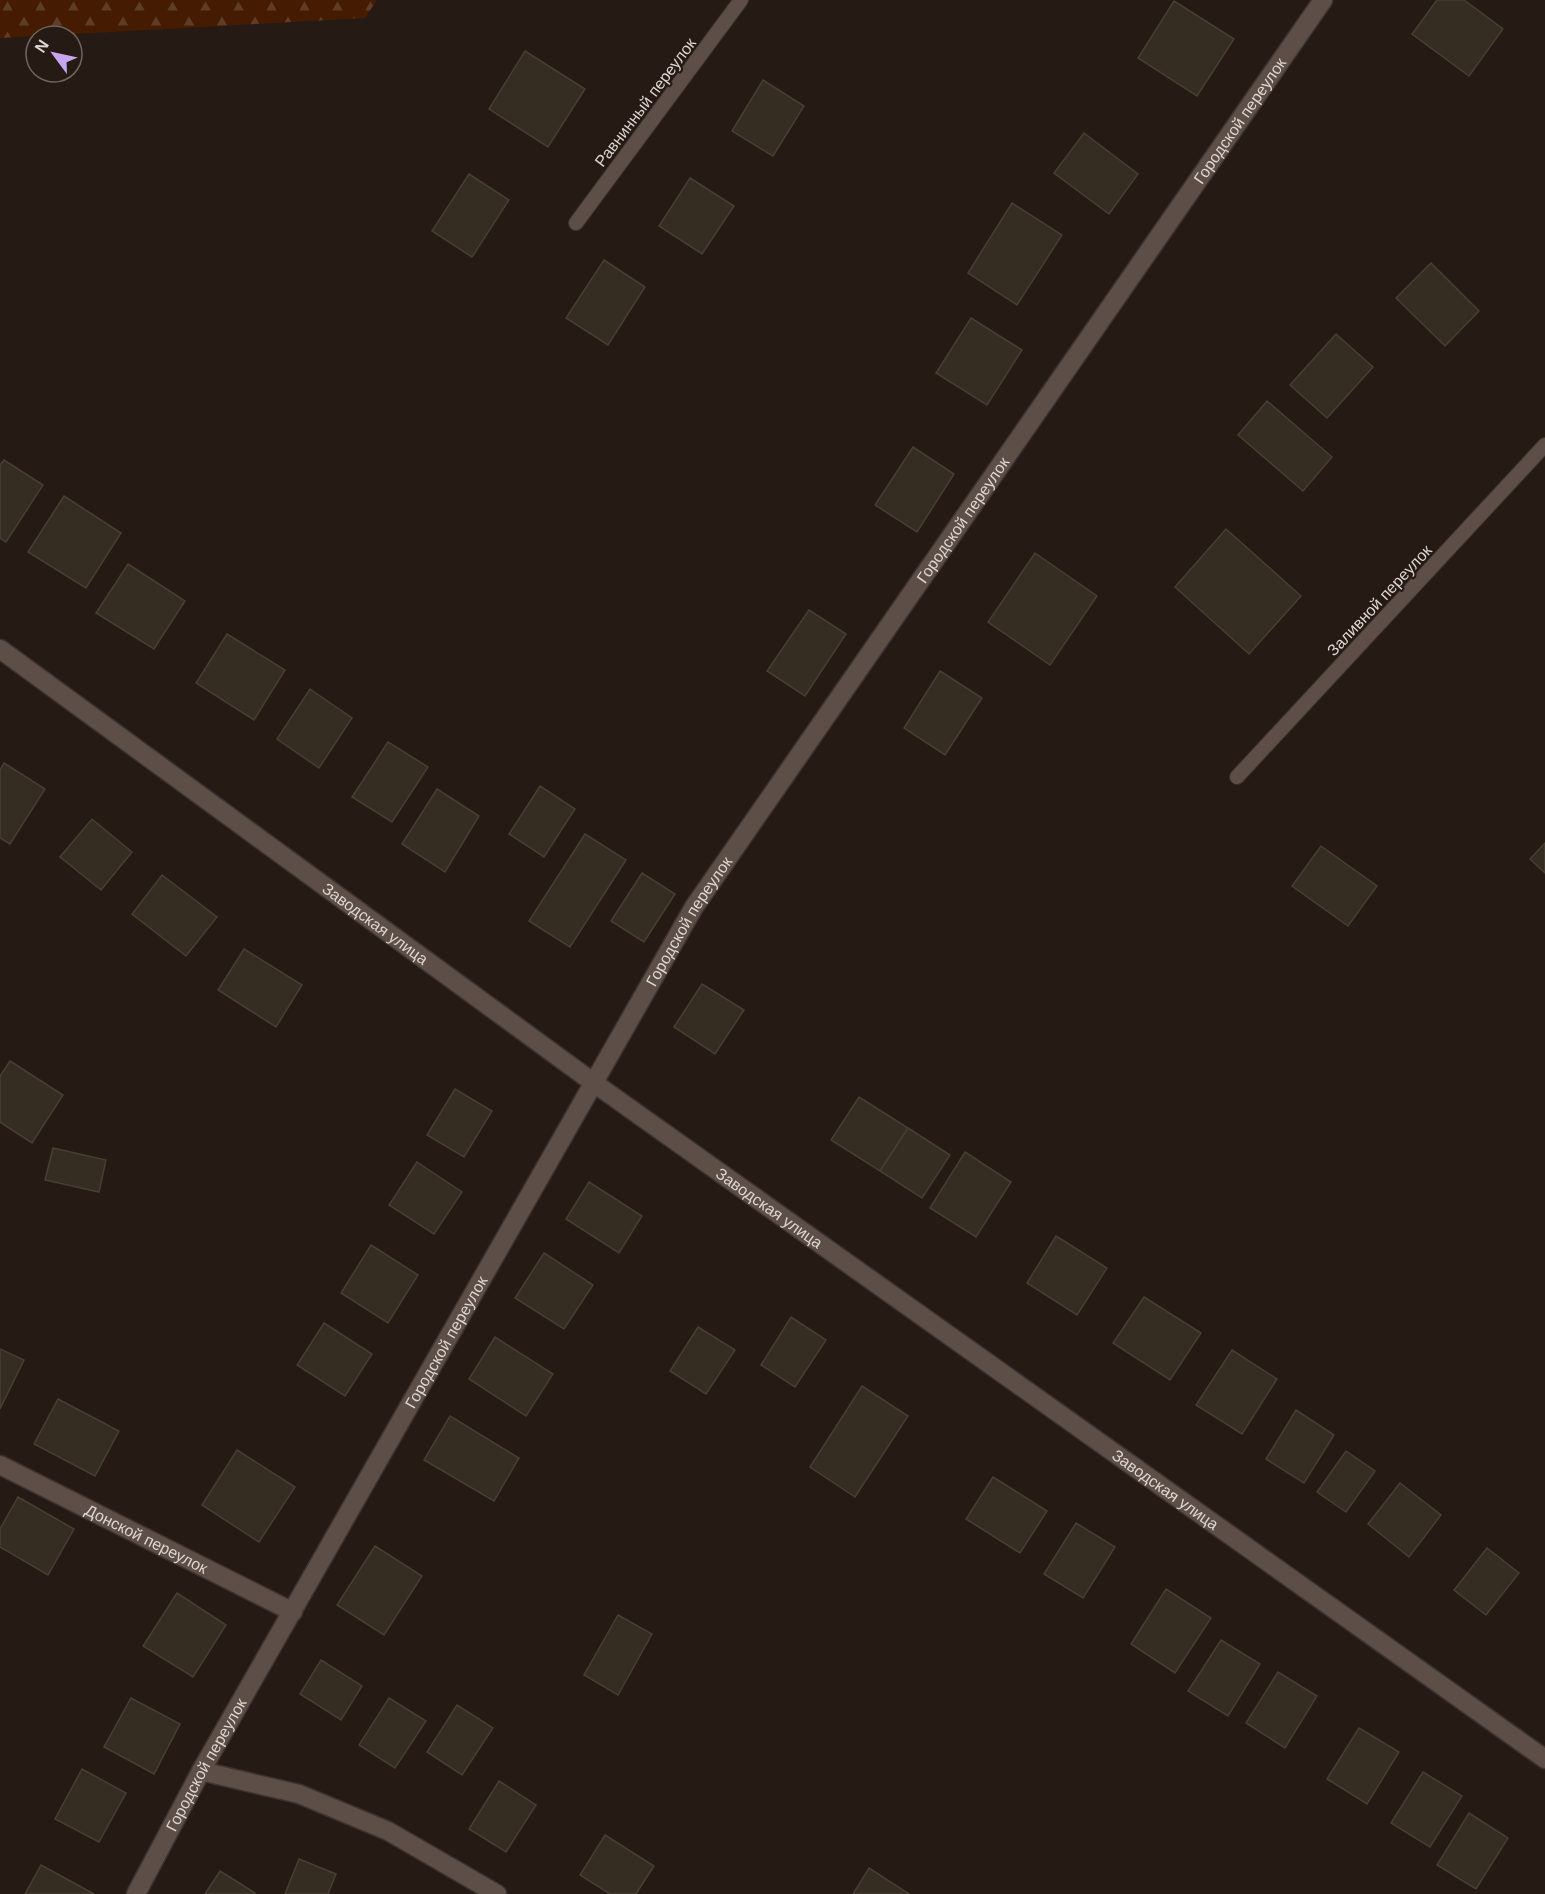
<svg xmlns="http://www.w3.org/2000/svg" width="1545" height="1894" viewBox="0 0 1545 1894" font-family="Arial,sans-serif">
  <style>
    .forest { fill: url(#forest-firs) }
    .building { fill: #362d22; stroke: #483f34; stroke-width: 1.5 }
    .lines { fill: none; stroke-linecap: round; stroke-linejoin: round }
    .lane-casing { stroke: #3d3330; stroke-width: 16 }
    .street-casing { stroke: #3d3330; stroke-width: 21 }
    .lane { stroke: #5d4f47; stroke-width: 14 }
    .street { stroke: #5d4f47; stroke-width: 18 }
    .labels { text-anchor: middle; stroke-width: 4.5; stroke-linejoin: round; paint-order: stroke }
    .street-label { font-size: 16px; fill: #ded6d1; stroke: #261a14 }
  </style>
  <defs>
    <pattern id="forest-firs" width="22" height="20" patternUnits="userSpaceOnUse" patternTransform="scale(1.5)"><rect width="22" height="20" fill="#451c01"/><path d="M5 1l3.5 6h-7zM16 11l3.5 6h-7z" fill="#5f3c25"/></pattern>
  </defs>
  <rect width="100%" height="100%" fill="#261a14"/>
  <polygon class="forest" points="0,0 377,0 365,18 0,38"/>
  <g class="building">
    <polygon points="1437,0 1464,0 1503,29 1469,76 1412,34"/>
    <polygon points="1174,1 1234,39 1197,96 1138,58"/>
    <polygon points="525,51 585,89 548,147 489,109"/>
    <polygon points="763,80 804,106 773,156 732,131"/>
    <polygon points="1084,133 1138,174 1109,214 1054,173"/>
    <polygon points="469,174 509,200 472,257 432,231"/>
    <polygon points="690,178 734,206 702,254 659,226"/>
    <polygon points="1012,203 1062,235 1017,305 968,273"/>
    <polygon points="604,260 645,287 608,345 566,318"/>
    <polygon points="1431,263 1479,311 1445,346 1396,298"/>
    <polygon points="971,318 1022,350 987,405 936,373"/>
    <polygon points="1336,334 1373,367 1327,418 1290,385"/>
    <polygon points="1267,401 1332,457 1303,491 1238,435"/>
    <polygon points="913,447 954,474 917,532 875,505"/>
    <polygon points="4,460 43,485 6,542 0,538 0,465"/>
    <polygon points="64,496 121,533 86,588 28,552"/>
    <polygon points="1226,529 1301,596 1249,654 1175,587"/>
    <polygon points="1035,553 1097,596 1050,665 988,622"/>
    <polygon points="128,564 185,601 154,649 96,613"/>
    <polygon points="809,610 846,634 805,696 767,671"/>
    <polygon points="227,634 285,670 254,720 196,683"/>
    <polygon points="940,671 982,698 945,755 904,728"/>
    <polygon points="310,689 352,718 319,768 277,739"/>
    <polygon points="388,742 428,767 392,822 352,797"/>
    <polygon points="4,763 45,789 10,844 0,838 0,770"/>
    <polygon points="540,786 575,809 544,857 509,834"/>
    <polygon points="437,789 479,816 445,872 402,844"/>
    <polygon points="92,819 132,852 101,890 60,857"/>
    <polygon points="585,834 626,860 570,947 529,921"/>
    <polygon points="1545,843 1545,873 1530,859"/>
    <polygon points="1321,846 1377,886 1348,926 1292,886"/>
    <polygon points="642,873 675,894 644,942 611,921"/>
    <polygon points="162,875 217,917 186,956 132,914"/>
    <polygon points="244,949 302,985 276,1027 218,990"/>
    <polygon points="702,984 744,1010 715,1054 674,1027"/>
    <polygon points="10,1061 63,1095 32,1143 0,1122 0,1076"/>
    <polygon points="455,1089 492,1111 464,1157 427,1135"/>
    <polygon points="859,1097 908,1128 880,1171 831,1140"/>
    <polygon points="908,1128 950,1155 922,1198 880,1171"/>
    <polygon points="53,1148 106,1160 99,1192 45,1180"/>
    <polygon points="965,1152 1011,1182 976,1237 930,1208"/>
    <polygon points="417,1162 462,1192 434,1234 389,1205"/>
    <polygon points="589,1182 642,1216 619,1253 566,1219"/>
    <polygon points="1056,1236 1107,1268 1077,1315 1027,1283"/>
    <polygon points="371,1245 418,1275 388,1323 341,1293"/>
    <polygon points="544,1253 593,1285 564,1329 515,1298"/>
    <polygon points="1144,1297 1201,1333 1170,1380 1113,1343"/>
    <polygon points="791,1317 826,1340 795,1387 761,1365"/>
    <polygon points="324,1323 372,1354 345,1396 297,1365"/>
    <polygon points="698,1327 735,1350 706,1394 670,1371"/>
    <polygon points="495,1337 553,1374 526,1416 469,1379"/>
    <polygon points="0,1349 24,1360 0,1409"/>
    <polygon points="1232,1350 1277,1379 1242,1434 1196,1405"/>
    <polygon points="862,1386 908,1416 855,1497 810,1467"/>
    <polygon points="58,1399 119,1431 95,1476 34,1444"/>
    <polygon points="1296,1410 1334,1435 1304,1483 1266,1459"/>
    <polygon points="450,1416 519,1458 494,1501 424,1460"/>
    <polygon points="237,1450 295,1487 259,1542 202,1505"/>
    <polygon points="1346,1451 1375,1471 1346,1512 1317,1492"/>
    <polygon points="993,1477 1047,1511 1020,1553 966,1519"/>
    <polygon points="1400,1483 1441,1515 1409,1557 1368,1524"/>
    <polygon points="18,1497 74,1529 48,1575 0,1547 0,1529"/>
    <polygon points="1076,1523 1115,1547 1083,1598 1044,1574"/>
    <polygon points="375,1546 422,1576 384,1635 337,1605"/>
    <polygon points="1487,1548 1519,1573 1486,1615 1454,1590"/>
    <polygon points="1166,1589 1211,1618 1175,1673 1131,1644"/>
    <polygon points="177,1593 226,1625 193,1677 143,1646"/>
    <polygon points="618,1615 652,1634 618,1695 584,1675"/>
    <polygon points="1221,1640 1260,1664 1228,1716 1188,1691"/>
    <polygon points="321,1660 362,1686 341,1720 300,1694"/>
    <polygon points="1278,1672 1317,1696 1285,1748 1246,1723"/>
    <polygon points="131,1698 180,1724 154,1774 104,1747"/>
    <polygon points="389,1698 426,1721 395,1768 359,1745"/>
    <polygon points="457,1705 493,1728 462,1775 427,1752"/>
    <polygon points="1359,1728 1399,1752 1367,1804 1327,1779"/>
    <polygon points="82,1769 126,1793 99,1842 55,1819"/>
    <polygon points="1423,1772 1462,1796 1430,1847 1391,1823"/>
    <polygon points="499,1781 536,1805 506,1852 469,1829"/>
    <polygon points="1469,1813 1508,1838 1476,1889 1437,1865"/>
    <polygon points="605,1835 654,1866 636,1894 610,1894 580,1875"/>
    <polygon points="299,1859 336,1874 328,1894 285,1894"/>
    <polygon points="41,1865 94,1894 25,1894"/>
    <polygon points="869,1868 909,1894 853,1894"/>
    <polygon points="220,1871 255,1893 255,1894 205,1894"/>
  </g>
  <g class="lines">
    <defs>
      <g id="lane">
        <polyline points="576,223 741,0"/>
        <polyline points="1237,777 1545,445"/>
      </g>
      <g id="street">
        <path id="s1" d="M 0,649 L 594,1083 L 1545,1759"/>
        <path id="s2" d="M 0,1465 L 293,1612"/>
        <polyline points="201,1771 299,1794 388,1831 497,1894"/>
        <path id="s3" d="M 136,1894 L 201,1771 L 694,907 L 1323,0"/>
      </g>
    </defs>
    <use href="#lane" class="lane-casing"/>
    <use href="#street" class="street-casing"/>
    <use href="#lane" class="lane"/>
    <use href="#street" class="street"/>
  </g>
  <g class="labels">
    <g class="street-label">
      <text transform="translate(645 102) rotate(-53)" y="6">Равнинный переулок</text>
      <text dy="6" stroke="none"><textPath href="#s3" startOffset="2091">Городской переулок</textPath></text>
      <text dy="6" stroke="none"><textPath href="#s3" startOffset="1605">Городской переулок</textPath></text>
      <text transform="translate(1379 600) rotate(-47)" y="6">Заливной переулок</text>
      <text dy="6" stroke="none"><textPath href="#s3" startOffset="1119">Городской переулок</textPath></text>
      <text dy="6" stroke="none"><textPath href="#s1" startOffset="465">Заводская улица</textPath></text>
      <text dy="6" stroke="none"><textPath href="#s1" startOffset="951">Заводская улица</textPath></text>
      <text dy="6" stroke="none"><textPath href="#s3" startOffset="633">Городской переулок</textPath></text>
      <text dy="6" stroke="none"><textPath href="#s1" startOffset="1437">Заводская улица</textPath></text>
      <text dy="6" stroke="none"><textPath href="#s2" startOffset="164">Донской переулок</textPath></text>
      <text dy="6" stroke="none"><textPath href="#s3" startOffset="147">Городской переулок</textPath></text>
    </g>
  </g>
  <g transform="translate(54 54) rotate(303)"><circle r="28" fill="#261a14" stroke="#706560" stroke-width="1.5"/>
  <path d="M0-4.5L10 22L0 15L-10 22Z" fill="#c7a6ef"/>
  <text y="-9" font-size="16" font-weight="bold" text-anchor="middle" fill="#ded6d1">N</text>
  </g>
</svg>
